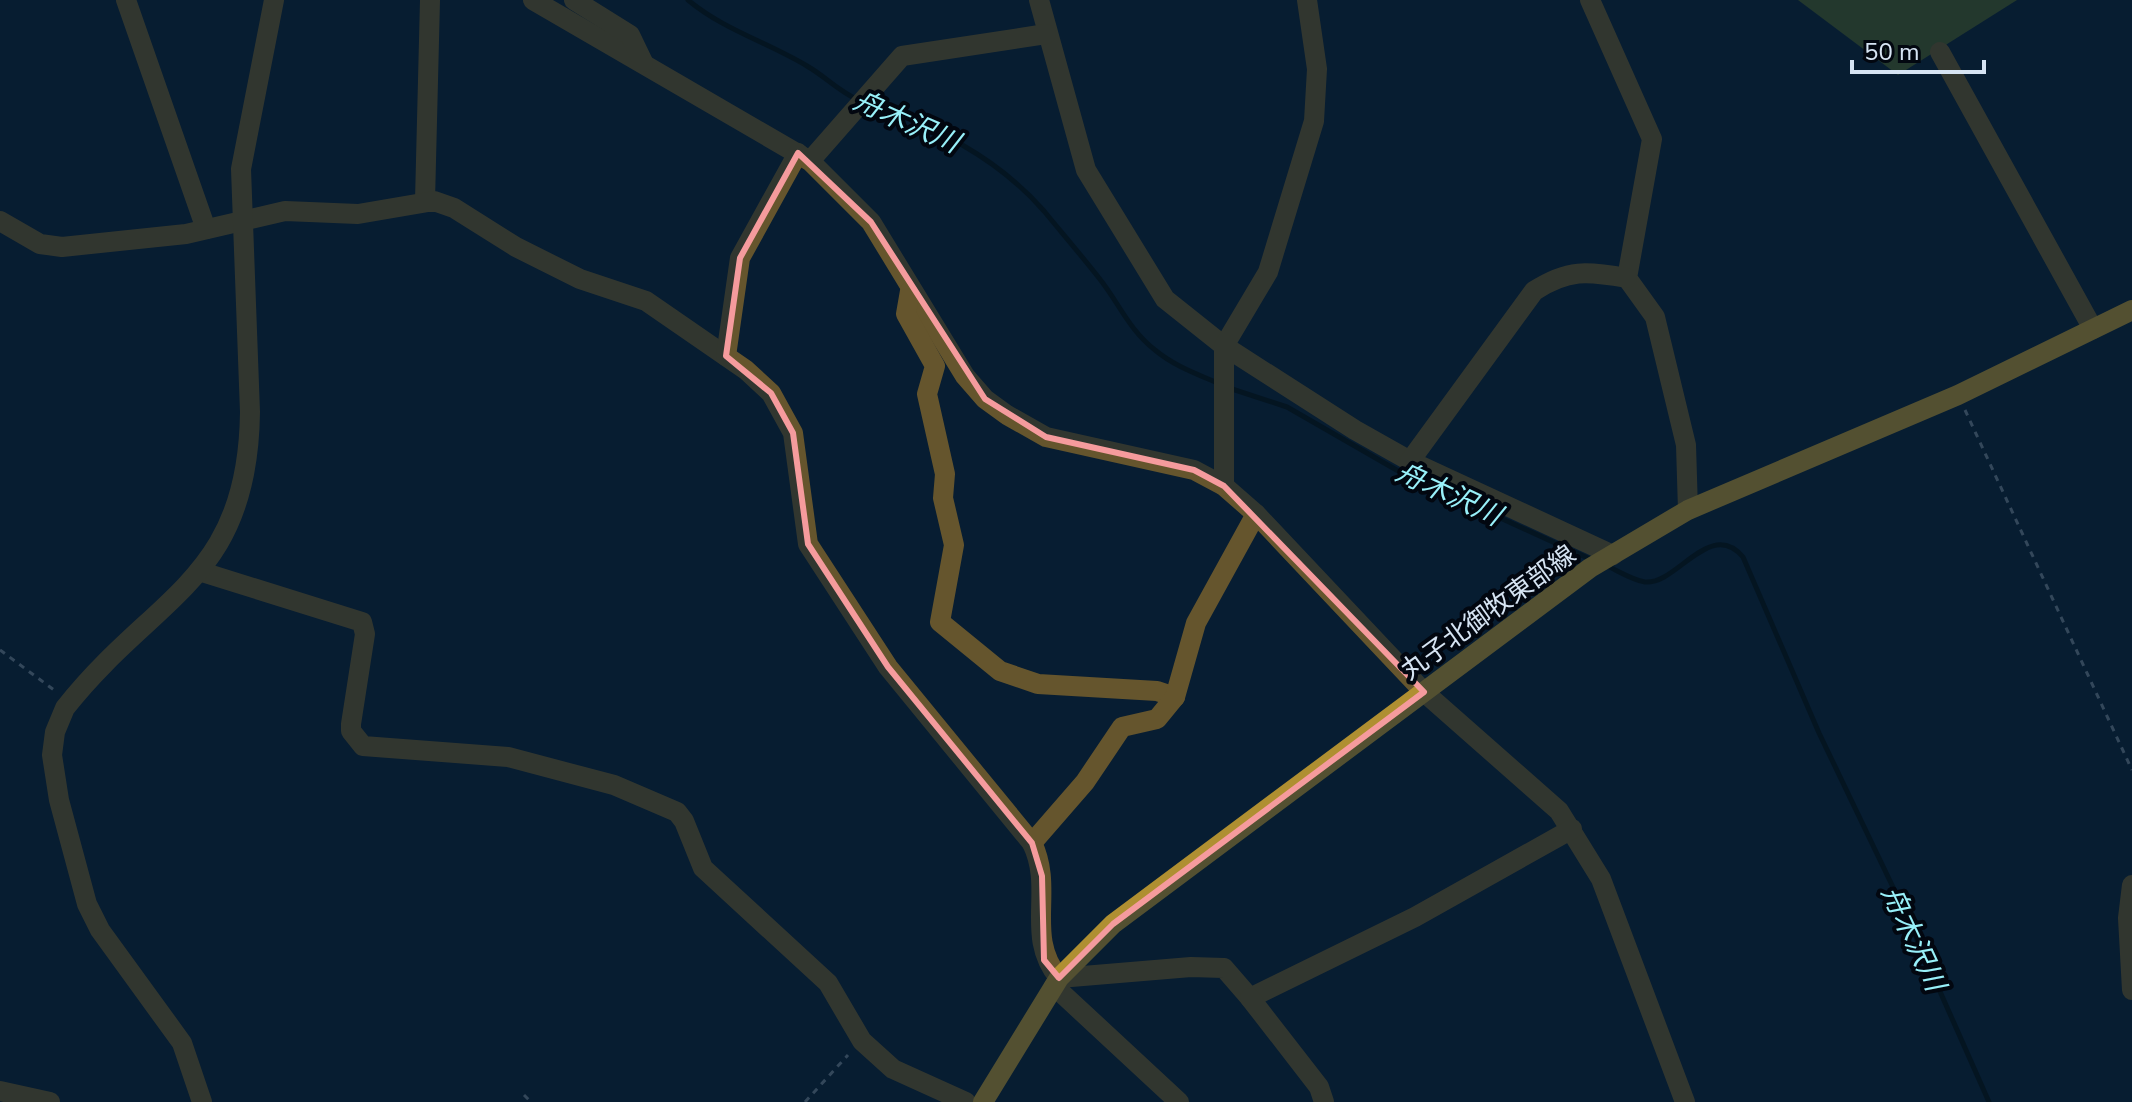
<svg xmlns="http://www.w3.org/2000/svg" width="2132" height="1102" viewBox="0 0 2132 1102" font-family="'Nunito Sans','Noto Sans JP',sans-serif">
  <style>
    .forest { fill: #455929 }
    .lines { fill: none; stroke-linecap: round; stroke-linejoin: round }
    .stream { stroke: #000c0f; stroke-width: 5 }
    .path { stroke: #697b8d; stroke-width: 3; stroke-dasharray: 6 6; stroke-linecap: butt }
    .minor { stroke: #65552d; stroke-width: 20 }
    .major { stroke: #af8f31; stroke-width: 20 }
    .marked { fill: none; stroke: #f59b9d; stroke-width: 6; stroke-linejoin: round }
    .labels { text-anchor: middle; stroke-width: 8; stroke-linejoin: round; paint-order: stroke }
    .street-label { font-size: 26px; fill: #d6e4f3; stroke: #020710 }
    .water-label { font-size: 28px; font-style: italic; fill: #98f0f9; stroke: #020710 }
  </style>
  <rect width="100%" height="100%" fill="#071d32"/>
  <polygon class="forest" points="1798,0 2017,0 1898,75"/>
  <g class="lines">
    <g class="stream">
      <path d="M 688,0 C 724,30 767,42 807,66 C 826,77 837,90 858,100"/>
      <path d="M 868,104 C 934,126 997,157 1044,211 C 1062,233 1081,255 1099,278 C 1119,303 1129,330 1155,350 C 1174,366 1197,374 1220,384"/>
      <polyline points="1229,388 1287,407 1400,472 1592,560"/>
      <path d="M 1605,565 C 1617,570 1632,580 1645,582 C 1677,585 1710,518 1743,557 L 1819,733 L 1903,908 L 1989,1102"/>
    </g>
    <g class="path">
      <polyline points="1965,410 2132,770"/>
      <polyline points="0,650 54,690"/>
      <polyline points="524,1095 531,1102"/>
      <polyline points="805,1102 848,1055"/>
    </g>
    <g class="minor">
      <polyline points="126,0 206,229"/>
      <polyline points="533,0 810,161 871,222 965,376 985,399 1007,415 1046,437 1194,470 1224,486 1256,514 1424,692 1559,811 1601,879 1685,1102"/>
      <polyline points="574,0 630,35 643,62"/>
      <polyline points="1039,0 1086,170 1165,299 1224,346 1355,430 1410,461 1613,555"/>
      <polyline points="1590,0 1652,139 1627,278 1655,317 1686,445 1688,510"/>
      <polyline points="1940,52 2093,329"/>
      <polyline points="810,161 902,56 1046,34"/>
      <polyline points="425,201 430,0"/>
      <path d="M 0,221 L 40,244 L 62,247 L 186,234 L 285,211 L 358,214 L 434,201 L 454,208 L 516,247 L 580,279 L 646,301 L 746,370 L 771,393 L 793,433 L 808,544 L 888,667 L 1032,843 C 1055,890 1024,936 1059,978 L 1191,967 L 1224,968 L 1250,998 L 1415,917 L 1572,829"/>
      <polyline points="910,291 906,314 935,366 927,394 945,474 943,498 954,545 940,622 1000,671 1038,684 1157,691 1175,697"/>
      <polyline points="726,356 740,258 798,153"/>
      <path d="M 1410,461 L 1534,291 C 1568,269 1587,271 1627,278"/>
      <polyline points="1224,486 1224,346 1268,272 1314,121 1317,69 1307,0"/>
      <polyline points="202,572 362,622 365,634 351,724 351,731 363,746 508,757 614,785 677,812 684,821 703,868 828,983 862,1041 893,1069 966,1102"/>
      <polyline points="1032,843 1085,782 1122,727 1157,719 1175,697 1196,623 1256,514"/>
      <polyline points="2132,885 2128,918 2132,990"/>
      <polyline points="1054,986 1179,1102"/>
      <polyline points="1250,998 1319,1087 1324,1102"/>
      <polyline points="0,1091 50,1102"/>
      <path d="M 202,1102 L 182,1043 L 100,930 L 87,904 L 59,800 L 52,755 L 55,732 L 65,708 C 155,594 248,581 250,412 L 241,169 L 274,0"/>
    </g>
    <polyline class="major" points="983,1102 1059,978 1113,924 1590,568 1688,510 1958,395 2132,310"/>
  </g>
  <path d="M0 0H2132V1102H0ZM 798,153 L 871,222 L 985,399 L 1046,437 L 1194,470 L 1224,486 L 1424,692 L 1113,924 L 1059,978 L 1044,960 L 1042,876 L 1032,843 L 888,667 L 808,544 L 793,433 L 771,393 L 726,356 L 740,258 Z" fill="#071d32" fill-opacity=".55" fill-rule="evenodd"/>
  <path class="marked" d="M 798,153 L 871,222 L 985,399 L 1046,437 L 1194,470 L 1224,486 L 1424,692 L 1113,924 L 1059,978 L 1044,960 L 1042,876 L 1032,843 L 888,667 L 808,544 L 793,433 L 771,393 L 726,356 L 740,258 Z"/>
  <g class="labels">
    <g class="street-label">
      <text transform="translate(1488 612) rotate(-36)" y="9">丸子北御牧東部線</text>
    </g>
    <g class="water-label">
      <text transform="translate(907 121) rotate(24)" y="10">舟木沢川</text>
      <text transform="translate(1449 493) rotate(25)" y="10">舟木沢川</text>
      <text transform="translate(1914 938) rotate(65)" y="10">舟木沢川</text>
    </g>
  </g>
  <path d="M1852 60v12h132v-12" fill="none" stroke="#d6e4f3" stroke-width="4"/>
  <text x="1864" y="60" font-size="24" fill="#d6e4f3" stroke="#020710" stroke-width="6" paint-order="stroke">50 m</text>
</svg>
